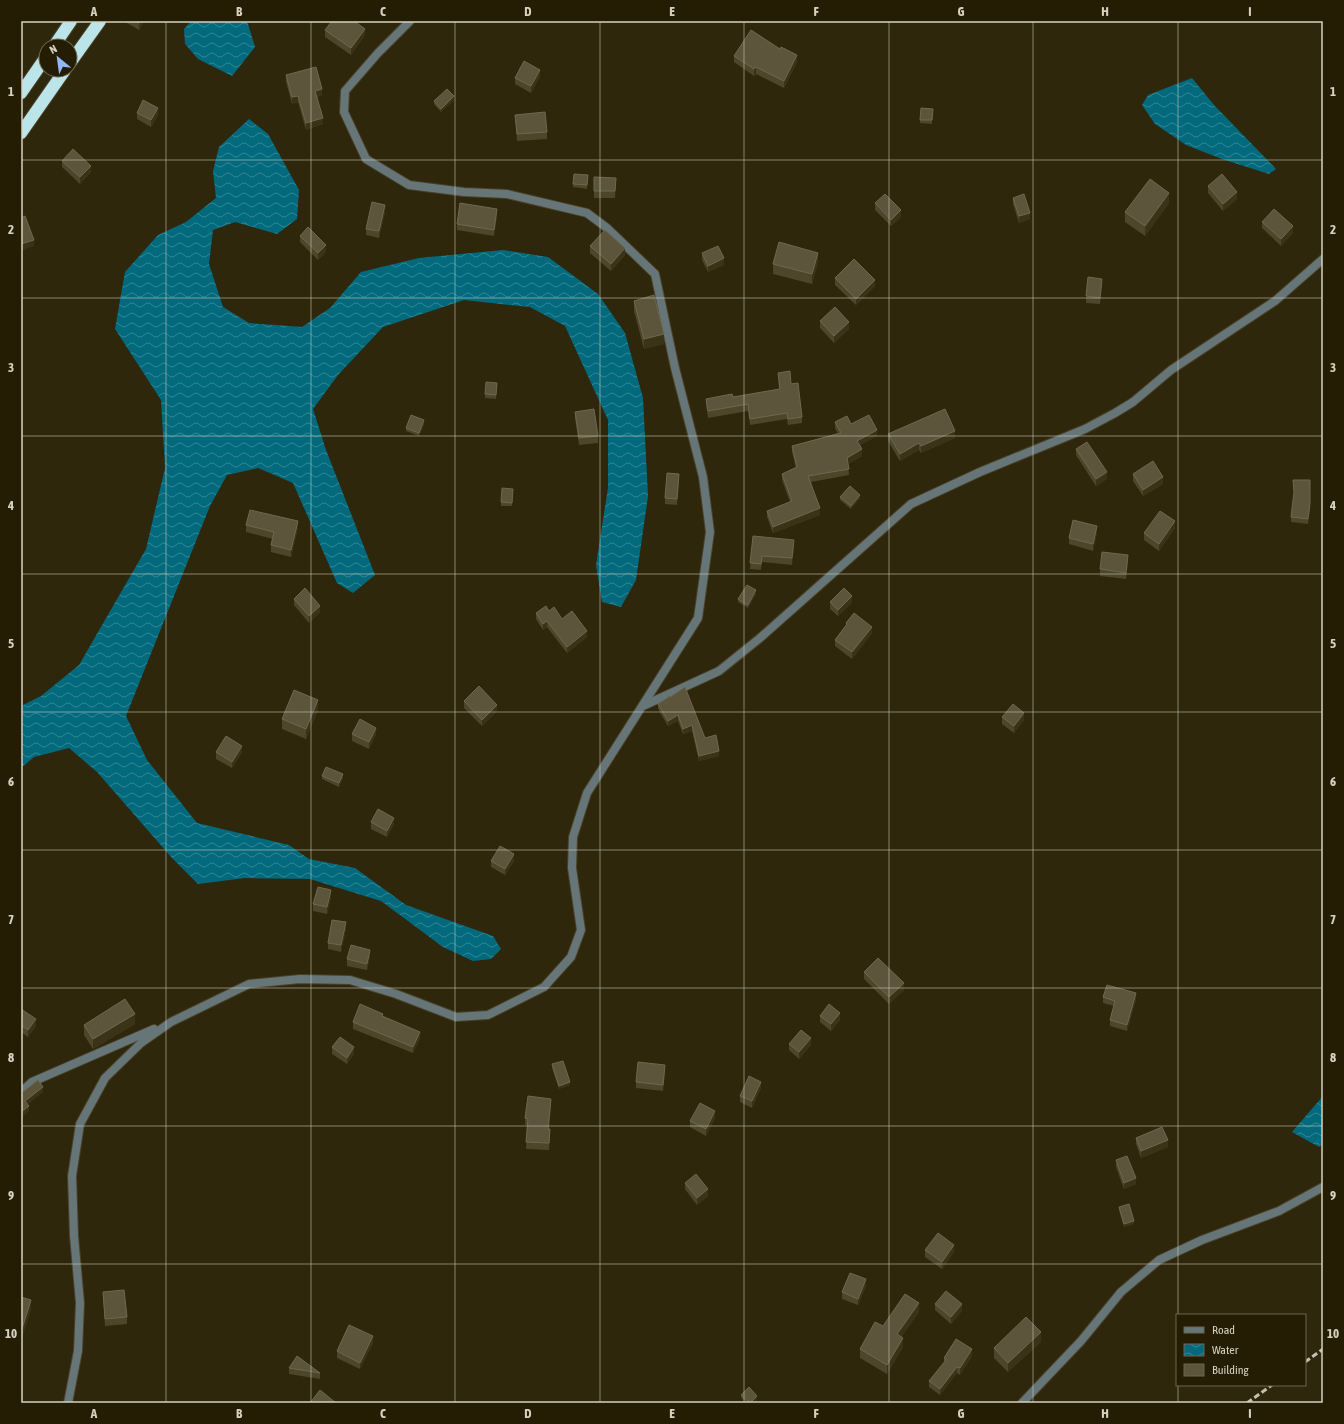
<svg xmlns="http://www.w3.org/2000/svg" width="1344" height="1424" viewBox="0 0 1344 1424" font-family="'Asap Condensed',sans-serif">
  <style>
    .water { fill: url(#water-waves) }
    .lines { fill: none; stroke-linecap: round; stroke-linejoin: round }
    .street-casing { stroke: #4a4229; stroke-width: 10 }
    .highway-casing { stroke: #4a4229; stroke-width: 14 }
    .street { stroke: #667678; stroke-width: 8 }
    .highway { stroke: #bce5e9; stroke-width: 12 }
    .rail { stroke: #c4c0af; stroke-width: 3; stroke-dasharray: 6 3; stroke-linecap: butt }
    .wall { fill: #4d462b }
    .shaded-wall { fill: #3b3318 }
    .building { fill: #5c553c; stroke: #6f6851 }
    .grid { fill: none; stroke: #d6d2c2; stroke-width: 1; stroke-opacity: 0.55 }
    .neatline { fill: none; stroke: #d6d2c2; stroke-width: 1.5 }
    .grid-label { font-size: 13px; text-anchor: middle; font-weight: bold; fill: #d6d2c2 }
  </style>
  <defs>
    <pattern id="water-waves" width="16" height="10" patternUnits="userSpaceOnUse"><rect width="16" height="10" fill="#036a7d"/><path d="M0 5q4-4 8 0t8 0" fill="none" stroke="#338593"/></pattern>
  </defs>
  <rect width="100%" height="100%" fill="#2f270c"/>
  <g class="water">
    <polygon points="191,21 247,21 255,47 232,76 198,59 185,44 184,29"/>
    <polygon points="1192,78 1214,105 1276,169 1269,174 1222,159 1186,145 1155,124 1142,105 1148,95"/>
    <polygon points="249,119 268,134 299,190 297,219 277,234 235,222 213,230 209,264 223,307 249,323 302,327 330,308 361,272 419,258 503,250 548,257 598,294 625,333 643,398 648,496 636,580 621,607 602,602 596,565 608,488 608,420 565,326 530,307 464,300 383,327 338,375 313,409 326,450 375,575 353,593 337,583 293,483 258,468 227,475 210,506 126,716 147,760 197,823 289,845 309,859 355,868 406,905 493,936 501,949 491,959 473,961 443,947 381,901 310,879 245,878 198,884 172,858 97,772 69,748 34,757 21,768 21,706 41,696 79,665 146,549 165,468 161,400 115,329 125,272 158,235 186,222 216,198 213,171 219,147"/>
    <polygon points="1323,1096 1323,1143 1319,1147 1292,1132"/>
  </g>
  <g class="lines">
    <defs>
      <g id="street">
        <polyline points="645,705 719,671 760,638 911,504 980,472 1085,429 1115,413 1133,402 1171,370 1275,301 1323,259"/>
        <polyline points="21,1092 32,1082 154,1029"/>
        <polyline points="68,1403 78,1351 80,1303 74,1236 72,1176 80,1124 105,1078 141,1043 171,1022 249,984 300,979 350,980 396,994 456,1017 488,1015 544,987 571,957 581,930 572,868 573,837 587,793 698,618 710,532 703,477 675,368 655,274 607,228 587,213 507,194 464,192 409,185 366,159 344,112 345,91 378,53 410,21"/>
        <polyline points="1022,1403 1081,1341 1121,1292 1159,1260 1202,1240 1279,1211 1323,1187"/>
      </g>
      <g id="highway">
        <polyline points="54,46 71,21"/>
        <polyline points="70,63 100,21"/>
        <polyline points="21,93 46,57"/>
        <polyline points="21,133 65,70"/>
      </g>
    </defs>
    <use href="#street" class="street-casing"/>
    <use href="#highway" class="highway-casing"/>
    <use href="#street" class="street"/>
    <use href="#highway" class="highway"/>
    <g class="rail">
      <polyline points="1305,1362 1323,1349"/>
      <polyline points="1247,1403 1272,1385"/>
    </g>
  </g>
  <g class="wall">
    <polygon points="127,21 144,21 139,30 127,23"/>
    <polygon points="325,30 365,35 351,55 325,37"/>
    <polygon points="734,56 797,62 784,88 756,74 754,76 734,62"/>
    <polygon points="286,75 322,95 317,97 323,124 306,130 298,102 292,104 286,82"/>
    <polygon points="540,77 531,93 515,84 515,78"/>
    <polygon points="454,100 441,112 434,104 434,101"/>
    <polygon points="921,108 933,109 932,124 920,123"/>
    <polygon points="137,113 158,115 151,127 137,119"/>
    <polygon points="515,115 547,132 547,139 517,141"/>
    <polygon points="62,161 91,172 80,184 62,167"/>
    <polygon points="594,177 616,178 615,198 594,198"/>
    <polygon points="588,178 587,189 573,187 573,184"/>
    <polygon points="1208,186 1237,199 1223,211 1208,193"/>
    <polygon points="1013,198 1030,219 1019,223 1013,204"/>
    <polygon points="875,203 901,217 891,226 875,210"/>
    <polygon points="1169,203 1145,236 1125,222 1125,212"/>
    <polygon points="385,212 379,238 366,235 366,229"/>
    <polygon points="497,216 494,236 457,230 457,224"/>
    <polygon points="1262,222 1293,233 1281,246 1262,228"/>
    <polygon points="300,236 326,252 318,260 300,242"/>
    <polygon points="590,246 625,255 611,271 590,253"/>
    <polygon points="702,253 724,265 708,272 702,260"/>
    <polygon points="818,263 812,284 773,274 773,264"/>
    <polygon points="835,278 875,286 856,305 835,285"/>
    <polygon points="1102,285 1100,304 1086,303 1086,296"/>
    <polygon points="634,301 664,344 644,349 634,311"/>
    <polygon points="820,321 849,329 834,343 820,328"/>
    <polygon points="778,373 791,384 802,417 802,423 788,425 787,419 750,425 748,411 708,418 706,405 706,399 733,397 779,389"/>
    <polygon points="497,383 496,399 485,398 485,394"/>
    <polygon points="575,412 598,436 598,443 579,445 575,418"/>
    <polygon points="835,422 851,424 877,436 860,445 862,456 848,464 849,475 811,482 820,515 773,533 767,517 767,511 790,502 782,480 782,474 796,468 792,452 792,446 838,433 835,429"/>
    <polygon points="424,424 419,436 406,431 406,428"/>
    <polygon points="888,434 955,438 921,453 919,450 900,461 888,441"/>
    <polygon points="1076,449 1107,479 1096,486 1076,455"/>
    <polygon points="1133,474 1163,484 1143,496 1133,481"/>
    <polygon points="679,480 677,505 665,504 665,498"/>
    <polygon points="513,489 512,506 501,506 501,502"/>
    <polygon points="840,497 860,498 851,509 840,500"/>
    <polygon points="1310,509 1308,524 1291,522 1291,517"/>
    <polygon points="246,525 298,528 291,557 271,552 271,545 273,539 246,532"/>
    <polygon points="1175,528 1159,551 1144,540 1144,533"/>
    <polygon points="1097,533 1093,551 1069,544 1069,538"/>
    <polygon points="753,536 794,546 792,565 762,562 761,570 750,569"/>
    <polygon points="1128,562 1126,579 1100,576 1100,569"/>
    <polygon points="756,594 748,608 738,602 738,599"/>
    <polygon points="294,599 320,612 309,623 294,605"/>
    <polygon points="830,602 852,602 838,616 830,609"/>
    <polygon points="549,611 562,619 587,637 567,653 547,627 543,630 536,619 536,613"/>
    <polygon points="846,623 872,633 852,659 835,646 835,640 846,626"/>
    <polygon points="670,696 705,738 719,756 699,761 692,731 683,734 678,721 668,726 658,709 658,704"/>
    <polygon points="464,701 497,711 482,726 464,708"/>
    <polygon points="318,710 306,739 282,729 282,719"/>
    <polygon points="1002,717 1024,720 1014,733 1002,724"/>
    <polygon points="352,734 376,734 369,749 352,741"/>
    <polygon points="216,752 242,752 232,768 216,759"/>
    <polygon points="322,776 343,778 339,787 322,779"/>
    <polygon points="371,822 394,824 387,837 371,829"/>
    <polygon points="491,861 514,861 505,875 491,867"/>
    <polygon points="331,897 327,914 313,911 313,904"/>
    <polygon points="346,929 341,952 328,949 328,943"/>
    <polygon points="370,956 367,970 347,966 347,959"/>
    <polygon points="864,972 904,990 889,1004 864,979"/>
    <polygon points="1103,997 1136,999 1127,1031 1110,1026 1110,1020 1114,1006 1103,1003"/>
    <polygon points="21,1009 36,1026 28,1037 21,1032"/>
    <polygon points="820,1016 840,1020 831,1031 820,1022"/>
    <polygon points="383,1017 420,1038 413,1053 353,1029 353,1022"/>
    <polygon points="135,1024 93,1049 84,1035 84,1025"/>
    <polygon points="789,1044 811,1045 799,1059 789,1050"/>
    <polygon points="332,1047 354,1054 347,1064 332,1054"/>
    <polygon points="552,1064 570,1085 559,1089 552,1068"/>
    <polygon points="665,1071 663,1091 636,1088 636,1082"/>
    <polygon points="761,1088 752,1108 740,1102 740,1096"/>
    <polygon points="551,1105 549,1129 550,1135 549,1150 526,1149 527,1125 525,1125 525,1118"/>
    <polygon points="715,1118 706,1136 690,1127 690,1121"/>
    <polygon points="1136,1138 1168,1147 1141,1158 1136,1144"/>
    <polygon points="1116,1160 1136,1184 1124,1189 1116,1167"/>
    <polygon points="685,1183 708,1196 697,1205 685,1189"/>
    <polygon points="1119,1207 1134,1224 1124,1227 1119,1210"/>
    <polygon points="925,1250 954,1252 942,1269 925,1257"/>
    <polygon points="866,1286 858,1305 842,1299 842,1292"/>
    <polygon points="103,1292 127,1317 127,1324 105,1326"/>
    <polygon points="935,1304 962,1311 951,1324 935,1310"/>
    <polygon points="919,1312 901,1337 903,1347 887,1374 860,1358 860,1349"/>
    <polygon points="1041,1342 1008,1372 994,1358 994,1348"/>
    <polygon points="373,1343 360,1369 337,1358 337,1351"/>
    <polygon points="972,1356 960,1375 957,1373 940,1395 929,1387 929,1381 944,1362 944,1358"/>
    <polygon points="289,1368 320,1373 320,1379 289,1374"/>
    <polygon points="741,1395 757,1399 753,1403 747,1403 741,1398"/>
  </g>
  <g class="shaded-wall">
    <polygon points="140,21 144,21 139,30 139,23"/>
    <polygon points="365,29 365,35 351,55 351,48"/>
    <polygon points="797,55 797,62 784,88 784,81"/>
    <polygon points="756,67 756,74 754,76 754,69"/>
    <polygon points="540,70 540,77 531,93 531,86"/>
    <polygon points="322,89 322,95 315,97 315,91"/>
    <polygon points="298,96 298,102 292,104 292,97"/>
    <polygon points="454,96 454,100 441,112 441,109"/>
    <polygon points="158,108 158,115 151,127 151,120"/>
    <polygon points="323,118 323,124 306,130 306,123"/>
    <polygon points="91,166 91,172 80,184 80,177"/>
    <polygon points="1237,192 1237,199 1223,211 1223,204"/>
    <polygon points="1169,193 1169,203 1145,236 1145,226"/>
    <polygon points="385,205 385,212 379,238 379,231"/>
    <polygon points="497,209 497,216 494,236 494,230"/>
    <polygon points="901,210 901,217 891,226 891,220"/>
    <polygon points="1030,213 1030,219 1019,223 1019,216"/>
    <polygon points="1293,226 1293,233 1281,246 1281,239"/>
    <polygon points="34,240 34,246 21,251 21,244"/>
    <polygon points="326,245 326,252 318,260 318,253"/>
    <polygon points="625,248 625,255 611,271 611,264"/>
    <polygon points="818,253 818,263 812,284 812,274"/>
    <polygon points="724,258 724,265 708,272 708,266"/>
    <polygon points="1102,279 1102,285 1100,304 1100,298"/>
    <polygon points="875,280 875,286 856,305 856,299"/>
    <polygon points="849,322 849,329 834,343 834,336"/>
    <polygon points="664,334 664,344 644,349 644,339"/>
    <polygon points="424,420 424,424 419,436 419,433"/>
    <polygon points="877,430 877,436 857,447 857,441"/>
    <polygon points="955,431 955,438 921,453 921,446"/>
    <polygon points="919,443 919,450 900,461 900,454"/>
    <polygon points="862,449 862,456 847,465 847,458"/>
    <polygon points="1107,472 1107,479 1096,486 1096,479"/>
    <polygon points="679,474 679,480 677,505 677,499"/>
    <polygon points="1163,477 1163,484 1143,496 1143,490"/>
    <polygon points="860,495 860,498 851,509 851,506"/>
    <polygon points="1310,503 1310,509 1308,524 1308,519"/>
    <polygon points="820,508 820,515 773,533 773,527"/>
    <polygon points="298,521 298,528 291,557 291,550"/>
    <polygon points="1175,521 1175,528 1159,551 1159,544"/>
    <polygon points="1097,526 1097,533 1093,551 1093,544"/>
    <polygon points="794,540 794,546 792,565 792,558"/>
    <polygon points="1128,555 1128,562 1126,579 1126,573"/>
    <polygon points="756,590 756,594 748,608 748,605"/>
    <polygon points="852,596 852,602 838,616 838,610"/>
    <polygon points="320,606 320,612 309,623 309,616"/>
    <polygon points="547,621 547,627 543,630 543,624"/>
    <polygon points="872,627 872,633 852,659 852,652"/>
    <polygon points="587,631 587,637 567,653 567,647"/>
    <polygon points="318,700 318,710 306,739 306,729"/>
    <polygon points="497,705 497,711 482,726 482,720"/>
    <polygon points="1024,713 1024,720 1014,733 1014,726"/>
    <polygon points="678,715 678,721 668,726 668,721"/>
    <polygon points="692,725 692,731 683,734 683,729"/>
    <polygon points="376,728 376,734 369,749 369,742"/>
    <polygon points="242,746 242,752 232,768 232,762"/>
    <polygon points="719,751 719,756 699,761 699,756"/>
    <polygon points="343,774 343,778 339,787 339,783"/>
    <polygon points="394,818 394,824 387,837 387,831"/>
    <polygon points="514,854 514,861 505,875 505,869"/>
    <polygon points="331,890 331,897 327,914 327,907"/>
    <polygon points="346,922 346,929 341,952 341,945"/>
    <polygon points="370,950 370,956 367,970 367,964"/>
    <polygon points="904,983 904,990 889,1004 889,997"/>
    <polygon points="1136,993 1136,999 1127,1031 1127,1025"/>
    <polygon points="840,1013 840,1020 831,1031 831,1024"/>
    <polygon points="135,1014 135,1024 93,1049 93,1039"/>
    <polygon points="36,1019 36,1026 28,1037 28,1030"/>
    <polygon points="420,1032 420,1038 413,1053 413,1047"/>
    <polygon points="811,1038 811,1045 799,1059 799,1052"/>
    <polygon points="354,1047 354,1054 347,1064 347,1058"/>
    <polygon points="665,1065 665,1071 663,1091 663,1085"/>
    <polygon points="570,1082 570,1085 559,1089 559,1086"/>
    <polygon points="761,1082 761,1088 752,1108 752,1101"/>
    <polygon points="43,1087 43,1092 25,1107 25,1101"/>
    <polygon points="551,1099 551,1105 548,1135 548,1129"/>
    <polygon points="29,1106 29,1111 21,1118 21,1112"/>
    <polygon points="715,1111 715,1118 706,1136 706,1129"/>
    <polygon points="1168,1140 1168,1147 1141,1158 1141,1151"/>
    <polygon points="1136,1178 1136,1184 1124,1189 1124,1183"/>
    <polygon points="708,1189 708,1196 697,1205 697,1198"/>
    <polygon points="1134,1221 1134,1224 1124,1227 1124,1224"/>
    <polygon points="954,1245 954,1252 942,1269 942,1262"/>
    <polygon points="866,1279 866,1286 858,1305 858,1299"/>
    <polygon points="31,1300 31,1310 21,1342 21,1332"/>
    <polygon points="919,1303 919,1312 897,1343 897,1334"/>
    <polygon points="962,1304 962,1311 951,1324 951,1317"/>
    <polygon points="1041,1332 1041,1342 1008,1372 1008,1363"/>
    <polygon points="373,1336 373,1343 360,1369 360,1363"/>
    <polygon points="903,1338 903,1347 887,1374 887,1365"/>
    <polygon points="972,1349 972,1356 960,1375 960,1368"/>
    <polygon points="957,1367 957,1373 940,1395 940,1389"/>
    <polygon points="22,1375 22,1382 21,1385 21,1378"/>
    <polygon points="757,1396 757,1399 753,1403 750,1403"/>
  </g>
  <g class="building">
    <polygon points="135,21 140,21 139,23"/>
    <polygon points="332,21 354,21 365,29 351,48 325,30"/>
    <polygon points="751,30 780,49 781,47 797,55 784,81 756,67 754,69 734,56"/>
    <polygon points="524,61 540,70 531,86 515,78"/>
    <polygon points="316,67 322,89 315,91 323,118 306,123 298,96 292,97 286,75"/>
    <polygon points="447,89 454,96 441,109 434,101"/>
    <polygon points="143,100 158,108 151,120 137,113"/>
    <polygon points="921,108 933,109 932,120 920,120"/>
    <polygon points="545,112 547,132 517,134 515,115"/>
    <polygon points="73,149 91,166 80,177 62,161"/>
    <polygon points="574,174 588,175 587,185 573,184"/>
    <polygon points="1222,174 1237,192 1223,204 1208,186"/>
    <polygon points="594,177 616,178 615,191 594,191"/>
    <polygon points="1150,179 1169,193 1145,226 1125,212"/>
    <polygon points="885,194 901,210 891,220 875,203"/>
    <polygon points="1024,194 1030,213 1019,216 1013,198"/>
    <polygon points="372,202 385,205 379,231 366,229"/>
    <polygon points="460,203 497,209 494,230 457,224"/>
    <polygon points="1274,209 1293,226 1281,239 1262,222"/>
    <polygon points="25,216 34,240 21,244 21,218"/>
    <polygon points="308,227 326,245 318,253 300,236"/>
    <polygon points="605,230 625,248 611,264 590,246"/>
    <polygon points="779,242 818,253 812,274 773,264"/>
    <polygon points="718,246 724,258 708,266 702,253"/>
    <polygon points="854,259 875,280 856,299 835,278"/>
    <polygon points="1088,277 1102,279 1100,298 1086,296"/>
    <polygon points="654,295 664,334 644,339 634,301"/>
    <polygon points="835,307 849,322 834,336 820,321"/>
    <polygon points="790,371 791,384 798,383 802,417 788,419 787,413 750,419 748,404 708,411 706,399 732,394 733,397 780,389 778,373"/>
    <polygon points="486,382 497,383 496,395 485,394"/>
    <polygon points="594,409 598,436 579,438 575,412"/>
    <polygon points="945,409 955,431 921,446 919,443 900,454 888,434"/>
    <polygon points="411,415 424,420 419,433 406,428"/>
    <polygon points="869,415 877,430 857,441 862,449 847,458 849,469 808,476 820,508 773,527 767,511 792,501 782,474 797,467 792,446 841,433 835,422 847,416 851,424"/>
    <polygon points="1087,442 1107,472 1096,479 1076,449"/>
    <polygon points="1153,461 1163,477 1143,490 1133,474"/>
    <polygon points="667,473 679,474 677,499 665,498"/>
    <polygon points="1293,480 1310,480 1310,503 1308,519 1291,517 1294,492"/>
    <polygon points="850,486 860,495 851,506 840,497"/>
    <polygon points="502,488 513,489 512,503 501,502"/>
    <polygon points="250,510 298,521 291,550 271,545 274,532 246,525"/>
    <polygon points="1160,511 1175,521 1159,544 1144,533"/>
    <polygon points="1073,520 1097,526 1093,544 1069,538"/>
    <polygon points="753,536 794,540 792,558 762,556 761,564 750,563"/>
    <polygon points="1102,552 1128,555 1126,573 1100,569"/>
    <polygon points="747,585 756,590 748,605 738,599"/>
    <polygon points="305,588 320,606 309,616 294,599"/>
    <polygon points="844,588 852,596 838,610 830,602"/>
    <polygon points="546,606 549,611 554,607 562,619 572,611 587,631 567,647 547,621 543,624 536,613"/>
    <polygon points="854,613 872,627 852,652 835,640 847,624 846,623"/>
    <polygon points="479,686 497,705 482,720 464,701"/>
    <polygon points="685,687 705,738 716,735 719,751 699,756 692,725 683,729 678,715 668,721 658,704 670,696 670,697"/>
    <polygon points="294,690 318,700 306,729 282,719"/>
    <polygon points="1013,704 1024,713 1014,726 1002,717"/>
    <polygon points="360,719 376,728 369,742 352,734"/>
    <polygon points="226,736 242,746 232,762 216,752"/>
    <polygon points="326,767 343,774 339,783 322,776"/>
    <polygon points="378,809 394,818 387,831 371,822"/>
    <polygon points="500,846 514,854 505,869 491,861"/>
    <polygon points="318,887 331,890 327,907 313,904"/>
    <polygon points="332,920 346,922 341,945 328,943"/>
    <polygon points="351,945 370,950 367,964 347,959"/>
    <polygon points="878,958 904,983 889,997 864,972"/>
    <polygon points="1107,985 1136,993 1127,1025 1110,1020 1115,1001 1103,997"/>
    <polygon points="125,999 135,1014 93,1039 84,1025"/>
    <polygon points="360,1004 383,1014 382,1016 420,1032 413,1047 353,1022"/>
    <polygon points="829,1004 840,1013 831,1024 820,1016"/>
    <polygon points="21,1009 36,1019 28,1030 21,1025"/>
    <polygon points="801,1030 811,1038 799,1052 789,1044"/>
    <polygon points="340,1037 354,1047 347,1058 332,1047"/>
    <polygon points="563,1061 570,1082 559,1086 552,1064"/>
    <polygon points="638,1062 665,1065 663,1085 636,1082"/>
    <polygon points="749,1076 761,1082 752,1101 740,1096"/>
    <polygon points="38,1080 43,1087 25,1101 29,1106 21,1112 21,1092 24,1091"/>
    <polygon points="528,1096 551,1099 548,1129 550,1129 549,1143 526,1142 528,1119 525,1118"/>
    <polygon points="700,1103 715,1111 706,1129 690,1121"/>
    <polygon points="1162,1127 1168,1140 1141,1151 1136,1138"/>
    <polygon points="1127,1156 1136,1178 1124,1183 1116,1160"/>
    <polygon points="696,1174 708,1189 697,1198 685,1183"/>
    <polygon points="1129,1204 1134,1221 1124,1224 1119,1207"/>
    <polygon points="938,1233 954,1245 942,1262 925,1250"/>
    <polygon points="850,1273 866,1279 858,1299 842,1292"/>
    <polygon points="124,1290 127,1317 105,1319 103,1292"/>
    <polygon points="946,1291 962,1304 951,1317 935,1304"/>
    <polygon points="905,1294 919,1303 897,1334 903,1338 887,1365 860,1349 875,1322 883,1326"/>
    <polygon points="21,1297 31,1300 21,1332"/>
    <polygon points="1026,1317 1041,1332 1008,1363 994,1348"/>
    <polygon points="349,1325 373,1336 360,1363 337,1351"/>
    <polygon points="956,1339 972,1349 960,1368 957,1367 940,1389 929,1381 946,1360 944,1358"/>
    <polygon points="297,1356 320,1373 289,1368"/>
    <polygon points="749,1387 757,1396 750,1403 741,1395"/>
    <polygon points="320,1390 336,1403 310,1403"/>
  </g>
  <path class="grid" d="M 166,21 L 166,1403M 311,21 L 311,1403M 455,21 L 455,1403M 600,21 L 600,1403M 744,21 L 744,1403M 889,21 L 889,1403M 1033,21 L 1033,1403M 1178,21 L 1178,1315M 21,160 L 1323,160M 21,298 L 1323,298M 21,436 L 1323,436M 21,574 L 1323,574M 21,712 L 1323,712M 21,850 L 1323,850M 21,988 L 1323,988M 21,1126 L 1323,1126M 21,1264 L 1323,1264M 1178,1385 L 1178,1403"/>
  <rect width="1344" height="1424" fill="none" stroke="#251d03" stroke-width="44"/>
  <rect x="1176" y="1314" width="130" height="72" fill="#251d03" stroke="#6c654f"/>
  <rect x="1184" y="1327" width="20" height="6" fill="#667678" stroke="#6c654f"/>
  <text x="1212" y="1334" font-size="12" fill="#d6d2c2">Road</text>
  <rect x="1184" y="1344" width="20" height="12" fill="url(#water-waves)" stroke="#6c654f"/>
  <text x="1212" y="1354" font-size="12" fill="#d6d2c2">Water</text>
  <rect x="1184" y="1364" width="20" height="12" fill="#5c553c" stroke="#6c654f"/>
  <text x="1212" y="1374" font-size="12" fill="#d6d2c2">Building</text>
  <g transform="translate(58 58) rotate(331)"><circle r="19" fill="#251d03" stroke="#6c654f"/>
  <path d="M0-3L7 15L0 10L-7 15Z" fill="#8fb8fd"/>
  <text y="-6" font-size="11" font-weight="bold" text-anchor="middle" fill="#d6d2c2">N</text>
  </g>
  <rect x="22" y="22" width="1300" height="1380" class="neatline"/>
  <g class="grid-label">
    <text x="94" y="16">A</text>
    <text x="239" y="16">B</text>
    <text x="383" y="16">C</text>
    <text x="528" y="16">D</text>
    <text x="672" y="16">E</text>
    <text x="816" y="16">F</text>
    <text x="961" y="16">G</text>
    <text x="1105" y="16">H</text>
    <text x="1250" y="16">I</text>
    <text x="11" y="96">1</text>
    <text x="1333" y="96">1</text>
    <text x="11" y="234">2</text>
    <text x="1333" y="234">2</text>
    <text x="11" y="372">3</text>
    <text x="1333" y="372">3</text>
    <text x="11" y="510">4</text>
    <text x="1333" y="510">4</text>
    <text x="11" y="648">5</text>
    <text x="1333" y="648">5</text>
    <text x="11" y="786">6</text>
    <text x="1333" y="786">6</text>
    <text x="11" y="924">7</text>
    <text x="1333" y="924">7</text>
    <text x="11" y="1062">8</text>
    <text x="1333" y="1062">8</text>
    <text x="11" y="1200">9</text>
    <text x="1333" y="1200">9</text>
    <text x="11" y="1338">10</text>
    <text x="1333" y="1338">10</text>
    <text x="94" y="1418">A</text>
    <text x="239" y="1418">B</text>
    <text x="383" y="1418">C</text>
    <text x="528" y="1418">D</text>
    <text x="672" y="1418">E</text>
    <text x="816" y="1418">F</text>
    <text x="961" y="1418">G</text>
    <text x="1105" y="1418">H</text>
    <text x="1250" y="1418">I</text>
  </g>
</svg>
